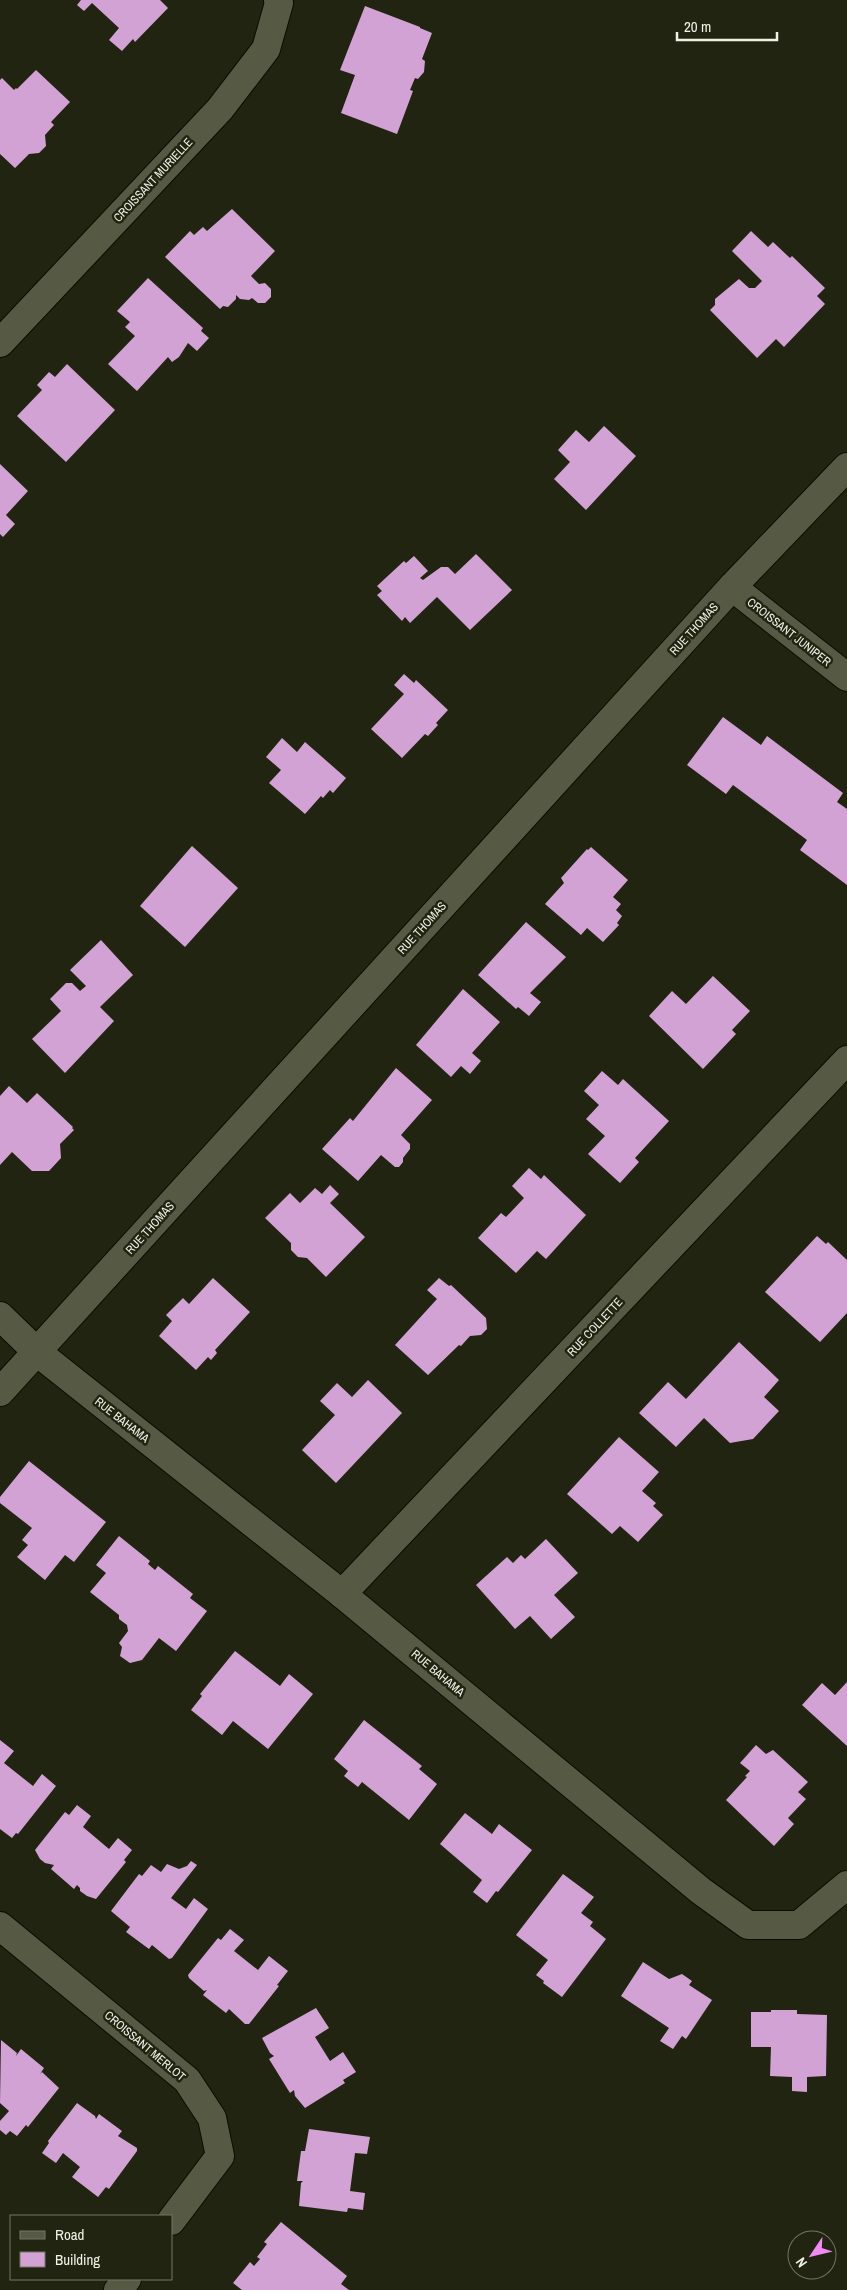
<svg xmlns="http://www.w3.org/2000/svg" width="847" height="2290" viewBox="0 0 847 2290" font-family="'Archivo Narrow',sans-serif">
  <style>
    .building { fill: #d3a2d4 }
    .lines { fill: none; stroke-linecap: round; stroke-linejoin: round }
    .street-casing { stroke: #0b0d00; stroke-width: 30 }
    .secondary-casing { stroke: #0b0d00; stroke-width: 30 }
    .street { stroke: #565a45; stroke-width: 28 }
    .secondary { stroke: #565a45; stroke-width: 28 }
    .labels { text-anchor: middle; stroke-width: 5; stroke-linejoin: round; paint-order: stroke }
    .street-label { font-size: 12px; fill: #eef1e4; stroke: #212411 }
  </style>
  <rect width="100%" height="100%" fill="#212411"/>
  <g class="building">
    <polygon points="81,0 160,0 168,8 135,42 133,39 122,51 109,40 119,28 92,3 84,11 77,5"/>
    <polygon points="365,6 420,27 420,28 432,33 422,59 425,61 424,72 418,79 415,78 410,90 413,91 397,134 341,113 355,75 340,70"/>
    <polygon points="36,70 70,102 51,122 54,125 45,135 46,146 39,153 29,154 15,168 0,154 0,80 2,78 14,90 16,88 17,89"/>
    <polygon points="232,209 275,251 251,276 259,284 265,283 271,289 271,297 265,303 258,303 252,298 249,300 240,299 236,295 236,299 228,307 223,306 220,309 165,257 190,231 194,235 203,227 207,231"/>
    <polygon points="751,231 768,247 773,242 790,258 792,256 825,288 817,296 825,304 784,347 776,339 757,358 710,310 715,305 715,299 739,279 749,288 755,288 762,281 732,251"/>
    <polygon points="148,278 203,328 201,331 209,338 197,351 188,343 179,357 172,362 168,357 137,391 108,364 135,336 125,327 130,322 117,311"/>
    <polygon points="67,364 115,410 66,462 17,416 42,390 37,385 49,372 55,377"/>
    <polygon points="604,426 636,456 586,510 554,479 570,462 558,450 576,430 589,442"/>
    <polygon points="0,464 28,491 6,515 15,524 3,537 0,534"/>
    <polygon points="476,554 512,590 470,630 437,597 410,623 405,617 402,621 377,595 382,591 377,586 404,561 406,563 414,556 428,571 420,578 423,580 441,567 448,567 455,574"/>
    <polygon points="404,674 414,683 416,680 448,710 436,723 438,725 428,736 425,734 402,758 371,729 404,694 394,685"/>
    <polygon points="723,717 761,745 767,736 843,793 837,802 847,809 847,885 800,850 807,840 733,785 726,794 687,765"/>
    <polygon points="282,738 297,752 305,742 346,778 333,793 330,790 323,798 321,796 305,814 269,783 281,770 266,757"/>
    <polygon points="192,846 238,888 185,947 140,906"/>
    <polygon points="591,847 628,880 613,897 621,904 616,910 622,916 617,923 619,925 603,942 587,928 581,935 545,904 564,883 561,878 587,849 588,850"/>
    <polygon points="526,922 566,957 530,993 541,1002 529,1016 518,1007 516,1009 478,975"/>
    <polygon points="101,940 133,975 100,1007 114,1021 65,1073 32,1039 61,1011 50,999 66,983 72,983 80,991 86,986 70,970"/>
    <polygon points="713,976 750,1011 732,1030 736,1034 703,1069 649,1016 672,991 686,1004"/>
    <polygon points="463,989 500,1022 472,1053 481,1061 470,1074 461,1066 451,1077 416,1045"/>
    <polygon points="396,1068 432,1100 401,1135 410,1144 410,1149 403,1158 403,1162 399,1167 395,1167 381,1155 358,1181 322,1149 350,1118 353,1121"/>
    <polygon points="602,1071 618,1085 623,1079 669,1121 635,1158 639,1162 620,1183 588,1154 605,1136 586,1119 599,1105 584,1091"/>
    <polygon points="9,1086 27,1103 37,1093 73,1127 72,1128 74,1130 60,1144 61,1158 49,1171 32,1171 12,1152 0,1165 0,1096"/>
    <polygon points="529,1168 541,1179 544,1175 586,1215 546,1259 537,1251 516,1273 478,1238 501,1213 506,1217 524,1198 512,1186"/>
    <polygon points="330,1185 339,1194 330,1203 365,1237 326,1277 307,1258 298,1257 291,1250 291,1243 265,1218 290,1193 300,1203 315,1188 322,1194"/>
    <polygon points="817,1236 826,1244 828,1242 847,1260 847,1313 820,1342 765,1292"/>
    <polygon points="213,1278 250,1312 215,1350 217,1353 211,1360 208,1357 196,1370 159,1336 172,1321 166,1315 183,1298 189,1304"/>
    <polygon points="439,1278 449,1286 451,1285 486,1318 487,1329 481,1335 470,1336 461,1346 459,1345 428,1375 395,1345 437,1299 427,1290"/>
    <polygon points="739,1342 779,1380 764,1397 779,1411 753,1439 730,1443 704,1418 676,1447 639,1413 668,1382 686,1399"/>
    <polygon points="368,1380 402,1413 336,1483 302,1450 335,1415 320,1401 337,1383 352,1397"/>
    <polygon points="619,1437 659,1472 642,1491 656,1503 653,1506 663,1515 638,1542 620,1526 612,1534 567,1494"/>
    <polygon points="29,1461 106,1522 74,1562 65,1555 45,1580 17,1557 28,1545 22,1540 32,1528 0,1503 0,1497"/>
    <polygon points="119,1536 150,1561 148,1564 155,1570 158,1566 193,1594 190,1598 207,1611 176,1651 159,1638 142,1660 130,1663 120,1656 122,1647 119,1643 128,1631 127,1625 119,1619 119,1615 90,1592 106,1573 96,1565"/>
    <polygon points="546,1539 578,1573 554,1595 575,1617 551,1639 530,1616 515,1629 476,1585 507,1557 513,1563 521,1555 525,1559"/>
    <polygon points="235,1651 280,1686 289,1674 313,1694 268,1749 233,1721 222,1735 191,1710 202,1696 200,1694"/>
    <polygon points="847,1682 847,1746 802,1705 822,1683 835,1695"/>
    <polygon points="364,1720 422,1766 419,1769 437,1784 409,1820 362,1782 358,1787 344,1776 348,1771 334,1759"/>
    <polygon points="0,1740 14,1751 4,1763 33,1786 42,1774 56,1786 18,1834 16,1833 12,1838 0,1829"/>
    <polygon points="756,1745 766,1754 773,1750 808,1782 798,1792 806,1799 788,1818 794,1824 774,1846 726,1800 747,1777 745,1776 750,1771 740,1763"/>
    <polygon points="77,1805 91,1816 83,1827 109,1849 118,1838 132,1850 124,1860 126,1862 96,1899 87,1896 80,1891 80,1888 77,1885 74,1889 51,1869 54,1865 45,1863 40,1859 35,1850 65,1812 69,1815"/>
    <polygon points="465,1813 492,1834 499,1824 532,1850 498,1892 496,1891 487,1903 473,1892 482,1880 440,1844"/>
    <polygon points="191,1861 197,1865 171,1898 186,1909 194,1898 208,1909 172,1958 169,1959 152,1945 149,1949 126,1932 130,1927 111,1911 139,1874 142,1876 151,1865 161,1872 167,1864 179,1869 187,1866"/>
    <polygon points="563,1874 594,1897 581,1913 593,1922 590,1926 606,1939 562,1997 543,1983 544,1981 536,1975 548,1960 516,1935"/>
    <polygon points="230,1929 244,1940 234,1951 258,1970 269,1956 288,1971 277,1985 279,1986 249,2024 245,2024 229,2009 226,2013 203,1995 207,1990 204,1991 189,1978 188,1975 218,1938 221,1940"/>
    <polygon points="643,1962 669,1979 682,1974 692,1981 689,1985 712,2000 686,2039 682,2036 673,2049 660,2041 669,2028 621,1996"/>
    <polygon points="316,2008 329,2028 315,2037 330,2061 343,2052 356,2072 343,2080 345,2083 305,2108 295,2096 294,2090 290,2093 269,2059 274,2056 270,2053 262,2038"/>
    <polygon points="771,2010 797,2010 797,2014 827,2015 826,2076 807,2077 807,2092 792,2091 792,2077 770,2076 771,2047 751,2047 751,2012 771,2012"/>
    <polygon points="1,2040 17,2053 16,2056 21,2049 44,2068 40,2074 42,2072 59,2088 28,2127 26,2125 17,2136 10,2131 6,2135 0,2130 0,2121 9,2111 0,2103"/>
    <polygon points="77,2103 95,2116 96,2119 99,2114 122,2131 118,2136 137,2148 137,2151 109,2189 106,2187 98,2197 72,2177 80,2167 63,2153 56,2163 42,2153 49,2143 48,2141"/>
    <polygon points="309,2129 370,2137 367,2154 355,2153 350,2191 365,2193 363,2210 348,2208 347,2212 299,2206 301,2183 303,2181 297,2181 301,2151 305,2151"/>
    <polygon points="281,2222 347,2276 341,2284 349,2290 242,2290 233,2283 250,2262 254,2266 260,2259 257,2257 267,2244 264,2242"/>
  </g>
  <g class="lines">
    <defs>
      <g id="street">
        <polyline points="0,343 220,109 266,49 279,3 278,0"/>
        <polyline points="732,587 847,677"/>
        <polyline points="0,1316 37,1352 342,1594 701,1891 748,1925 799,1925 847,1885"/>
        <polyline points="342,1594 847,1060"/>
        <polyline points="0,1926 187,2080 212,2118 220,2156 171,2221"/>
        <polyline points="118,2290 127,2279"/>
      </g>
      <polyline id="secondary" points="0,1392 732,587 847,467"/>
    </defs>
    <use href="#street" class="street-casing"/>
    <use href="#secondary" class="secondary-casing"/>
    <use href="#street" class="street"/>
    <use href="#secondary" class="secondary"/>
  </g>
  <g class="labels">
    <g class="street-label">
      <text transform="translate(153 180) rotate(-47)" y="4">CROISSANT MURIELLE</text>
      <text transform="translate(694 629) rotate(-48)" y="4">RUE THOMAS</text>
      <text transform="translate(789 632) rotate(38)" y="4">CROISSANT JUNIPER</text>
      <text transform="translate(422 928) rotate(-48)" y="4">RUE THOMAS</text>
      <text transform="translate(150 1228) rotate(-48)" y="4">RUE THOMAS</text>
      <text transform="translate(595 1327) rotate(-47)" y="4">RUE COLLETTE</text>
      <text transform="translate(122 1420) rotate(38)" y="4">RUE BAHAMA</text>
      <text transform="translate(438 1673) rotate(40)" y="4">RUE BAHAMA</text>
      <text transform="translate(145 2046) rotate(40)" y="4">CROISSANT MERLOT</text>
    </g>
  </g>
  <rect x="10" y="2215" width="162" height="65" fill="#212411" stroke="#737665"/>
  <rect x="20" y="2231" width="25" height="8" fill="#565a45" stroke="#737665"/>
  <text x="55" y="2240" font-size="15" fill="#eef1e4">Road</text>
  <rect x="20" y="2252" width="25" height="15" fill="#d3a2d4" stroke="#737665"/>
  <text x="55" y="2265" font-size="15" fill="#eef1e4">Building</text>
  <g transform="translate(812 2255) rotate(235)"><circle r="24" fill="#212411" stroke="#737665"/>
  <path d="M0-4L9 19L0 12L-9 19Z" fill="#f18af4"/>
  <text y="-8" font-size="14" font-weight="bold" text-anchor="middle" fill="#eef1e4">N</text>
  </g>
  <path d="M677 32v8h100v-8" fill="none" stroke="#eef1e4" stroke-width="2.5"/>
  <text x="684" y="32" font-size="15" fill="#eef1e4" stroke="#212411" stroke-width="4" paint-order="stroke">20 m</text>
</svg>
